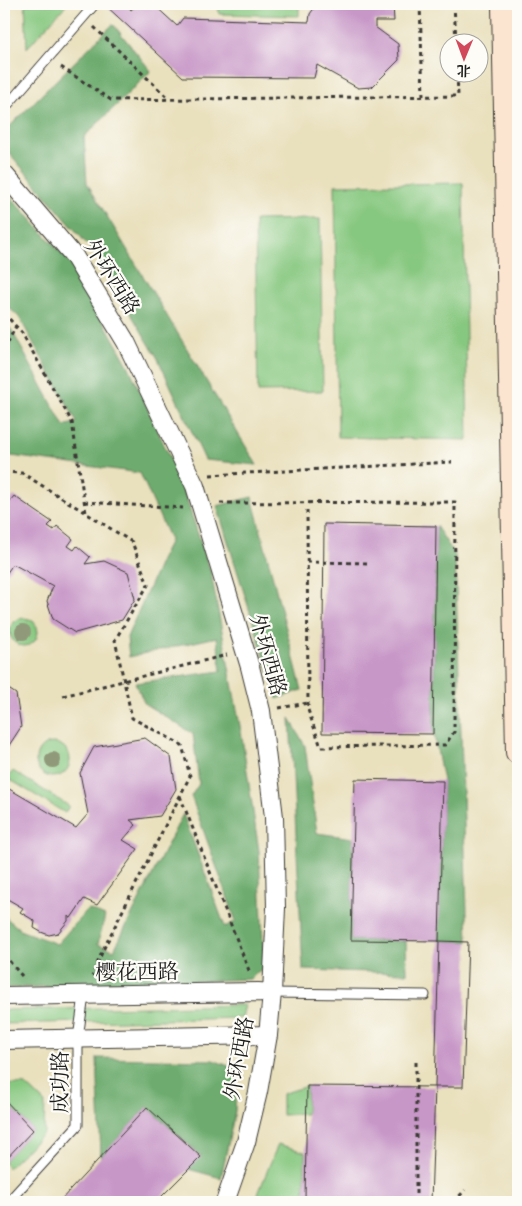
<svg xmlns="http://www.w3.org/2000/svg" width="522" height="1206" viewBox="0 0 522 1206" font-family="'IM FELL Double Pica','Noto Serif SC',serif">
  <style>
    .green { fill: #87c880; stroke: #52724e }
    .forest { fill: #6dac6e; stroke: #446445 }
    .building { fill: #c797c7 }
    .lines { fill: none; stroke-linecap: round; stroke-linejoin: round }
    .lane-casing { stroke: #3b3934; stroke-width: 11 }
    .street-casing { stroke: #3b3934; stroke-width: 20 }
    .secondary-casing { stroke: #3b3934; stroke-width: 26 }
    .path { stroke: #3b3934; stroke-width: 3; stroke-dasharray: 4 4; stroke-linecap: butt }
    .lane { stroke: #fff; stroke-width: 9 }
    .street { stroke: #fff; stroke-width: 18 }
    .secondary { stroke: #fce5d0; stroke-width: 24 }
    .tree { fill: #909a7a }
    .labels { text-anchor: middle; stroke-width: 4.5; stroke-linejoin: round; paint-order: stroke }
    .street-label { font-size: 21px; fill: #1c1c1c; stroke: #fdfcf7 }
  </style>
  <rect width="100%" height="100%" fill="#fdfcf7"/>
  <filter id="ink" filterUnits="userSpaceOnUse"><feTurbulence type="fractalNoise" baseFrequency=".02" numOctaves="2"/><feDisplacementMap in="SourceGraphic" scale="10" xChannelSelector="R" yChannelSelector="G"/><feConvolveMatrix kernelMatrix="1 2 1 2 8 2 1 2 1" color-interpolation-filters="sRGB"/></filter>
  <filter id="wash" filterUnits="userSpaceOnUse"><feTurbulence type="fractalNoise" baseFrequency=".0096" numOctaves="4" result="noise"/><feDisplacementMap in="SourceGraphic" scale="20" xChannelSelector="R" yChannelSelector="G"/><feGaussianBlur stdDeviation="1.12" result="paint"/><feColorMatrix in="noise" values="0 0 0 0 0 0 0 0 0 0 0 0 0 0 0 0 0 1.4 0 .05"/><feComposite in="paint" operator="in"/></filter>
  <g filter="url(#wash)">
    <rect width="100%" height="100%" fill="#e9e0bd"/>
    <g class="green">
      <polygon points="25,4 67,4 27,48"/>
      <polygon points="218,4 299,4 299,16 219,14"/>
      <polygon points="463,183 468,440 338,437 335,185"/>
      <polygon points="320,219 323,391 258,392 255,220"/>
      <circle cx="24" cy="632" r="14"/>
      <circle cx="53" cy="760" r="17"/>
      <polygon points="13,771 69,806 65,813 7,778"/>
      <polygon points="245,1005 242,1018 4,1024 4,1010"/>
      <polygon points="4,1084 26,1085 45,1103 44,1133 8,1168 4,1161 33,1130 4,1099"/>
      <polygon points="307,1086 306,1114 282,1115 282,1094"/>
      <polygon points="278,1144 305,1152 305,1200 431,1202 323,1202 256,1199"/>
    </g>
    <g class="forest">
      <polygon points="113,24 151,71 84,137 87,183 257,465 205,460 157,357 92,250 4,147 4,132"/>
      <polygon points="4,189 72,265 128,365 180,480 211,573 241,731 259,851 264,967 250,979 4,988 4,916 22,931 57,944 88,909 105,916 98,944 114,950 183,814 225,927 236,921 191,796 199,784 193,734 145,704 135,683 221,671 217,637 129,657 127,637 170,540 140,473 4,455 4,322 11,329 64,426 77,422 19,317 4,303"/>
      <polygon points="252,497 302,690 277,699 217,506"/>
      <polygon points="436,526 455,555 468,942 439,941 443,781 433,729"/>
      <polygon points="290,718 305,746 317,833 353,838 351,940 406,941 407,973 303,970"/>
      <polygon points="97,1058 213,1060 237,1069 235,1111 221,1178 188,1169 201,1156 147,1107 101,1157"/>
    </g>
    <g id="blocks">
      <g class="building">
        <polygon points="104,4 125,4 131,10 138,4 153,4 177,26 183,18 309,22 310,14 317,4 393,4 394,21 375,21 375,27 398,44 399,60 372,87 358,88 317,65 314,78 183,77"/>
        <polygon points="14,496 52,522 48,526 54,530 57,526 73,539 68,546 74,550 77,546 90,557 85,564 104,561 128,572 135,599 122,620 75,633 53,619 47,601 53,586 13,564 4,577 4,498 10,501"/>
        <polygon points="324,524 436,526 433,734 322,733"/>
        <polygon points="4,686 16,694 21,727 4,753"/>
        <polygon points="145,738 171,757 176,789 160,816 130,820 136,825 123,840 138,849 97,905 84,899 71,918 68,916 68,921 58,933 49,935 41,932 34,928 35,921 20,912 23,908 4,897 4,786 76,828 88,814 80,773 94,747"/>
        <polygon points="355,779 443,781 439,941 351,940"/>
        <polygon points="439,941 468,942 463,1087 435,1087"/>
        <polygon points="307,1086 435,1087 431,1202 305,1200"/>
        <polygon points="4,1099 33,1130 4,1161"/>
        <polygon points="147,1107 201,1157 156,1202 59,1202"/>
      </g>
    </g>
  </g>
  <g filter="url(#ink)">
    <use href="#blocks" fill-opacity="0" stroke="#3b3934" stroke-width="1"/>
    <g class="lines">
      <defs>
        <g id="lane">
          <polyline points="4,109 95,4"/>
          <polyline points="272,993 425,995"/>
          <polyline points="8,1202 78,1125 78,1038 84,996"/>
        </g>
        <g id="street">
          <polyline points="4,174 74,256 126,342 195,486 250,667 261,711 274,817 276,908 272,993 268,1035 258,1092 246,1142 225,1202"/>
          <polyline points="4,996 258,992 272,993"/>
          <polyline points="4,1040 268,1035"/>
        </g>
        <polyline id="secondary" points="504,4 518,752"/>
      </defs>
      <use href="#lane" class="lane-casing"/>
      <use href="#street" class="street-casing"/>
      <use href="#secondary" class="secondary-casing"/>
      <g class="path">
        <polyline points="420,4 423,96"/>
        <polyline points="454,4 456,42"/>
        <polyline points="94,27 169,99"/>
        <polyline points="61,67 111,100 458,96 457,72"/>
        <polyline points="4,313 22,333 72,422 86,513"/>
        <polyline points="4,350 16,326"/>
        <polyline points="4,472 22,473 132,542 148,585 115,640 132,718 182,745 190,776 103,950 92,976"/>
        <polyline points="210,475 452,462"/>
        <polyline points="84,502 183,508"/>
        <polyline points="220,503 455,502 454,732 445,745 321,747 308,710 307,507"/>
        <polyline points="307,562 371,563"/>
        <polyline points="63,696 227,655"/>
        <polyline points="279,708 308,703"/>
        <polyline points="180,796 250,973"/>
        <polyline points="4,955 22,976"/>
        <polyline points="416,1202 416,1061"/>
        <polyline points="454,1202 465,1190"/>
      </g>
      <use href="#lane" class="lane"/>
      <use href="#street" class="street"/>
      <use href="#secondary" class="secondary"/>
    </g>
    <g class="tree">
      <circle cx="23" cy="632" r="8"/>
      <circle cx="53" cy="760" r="8"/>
    </g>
  </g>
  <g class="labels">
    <g class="street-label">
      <text transform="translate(112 277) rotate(58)" y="7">外环西路</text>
      <text transform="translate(268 655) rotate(74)" y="7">外环西路</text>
      <text transform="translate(137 972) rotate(-1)" y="7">樱花西路</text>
      <text transform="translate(239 1058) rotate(-80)" y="7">外环西路</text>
      <text transform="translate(60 1082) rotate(-90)" y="7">成功路</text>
    </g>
  </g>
  <rect width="522" height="1206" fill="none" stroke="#fdfcf7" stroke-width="20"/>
  <g transform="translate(464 58) rotate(181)"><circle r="24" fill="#fdfcf7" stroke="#a3a29f"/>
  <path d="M0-4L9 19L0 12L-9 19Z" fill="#d1495b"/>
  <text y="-8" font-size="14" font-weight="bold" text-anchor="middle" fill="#1c1c1c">北</text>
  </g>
</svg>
